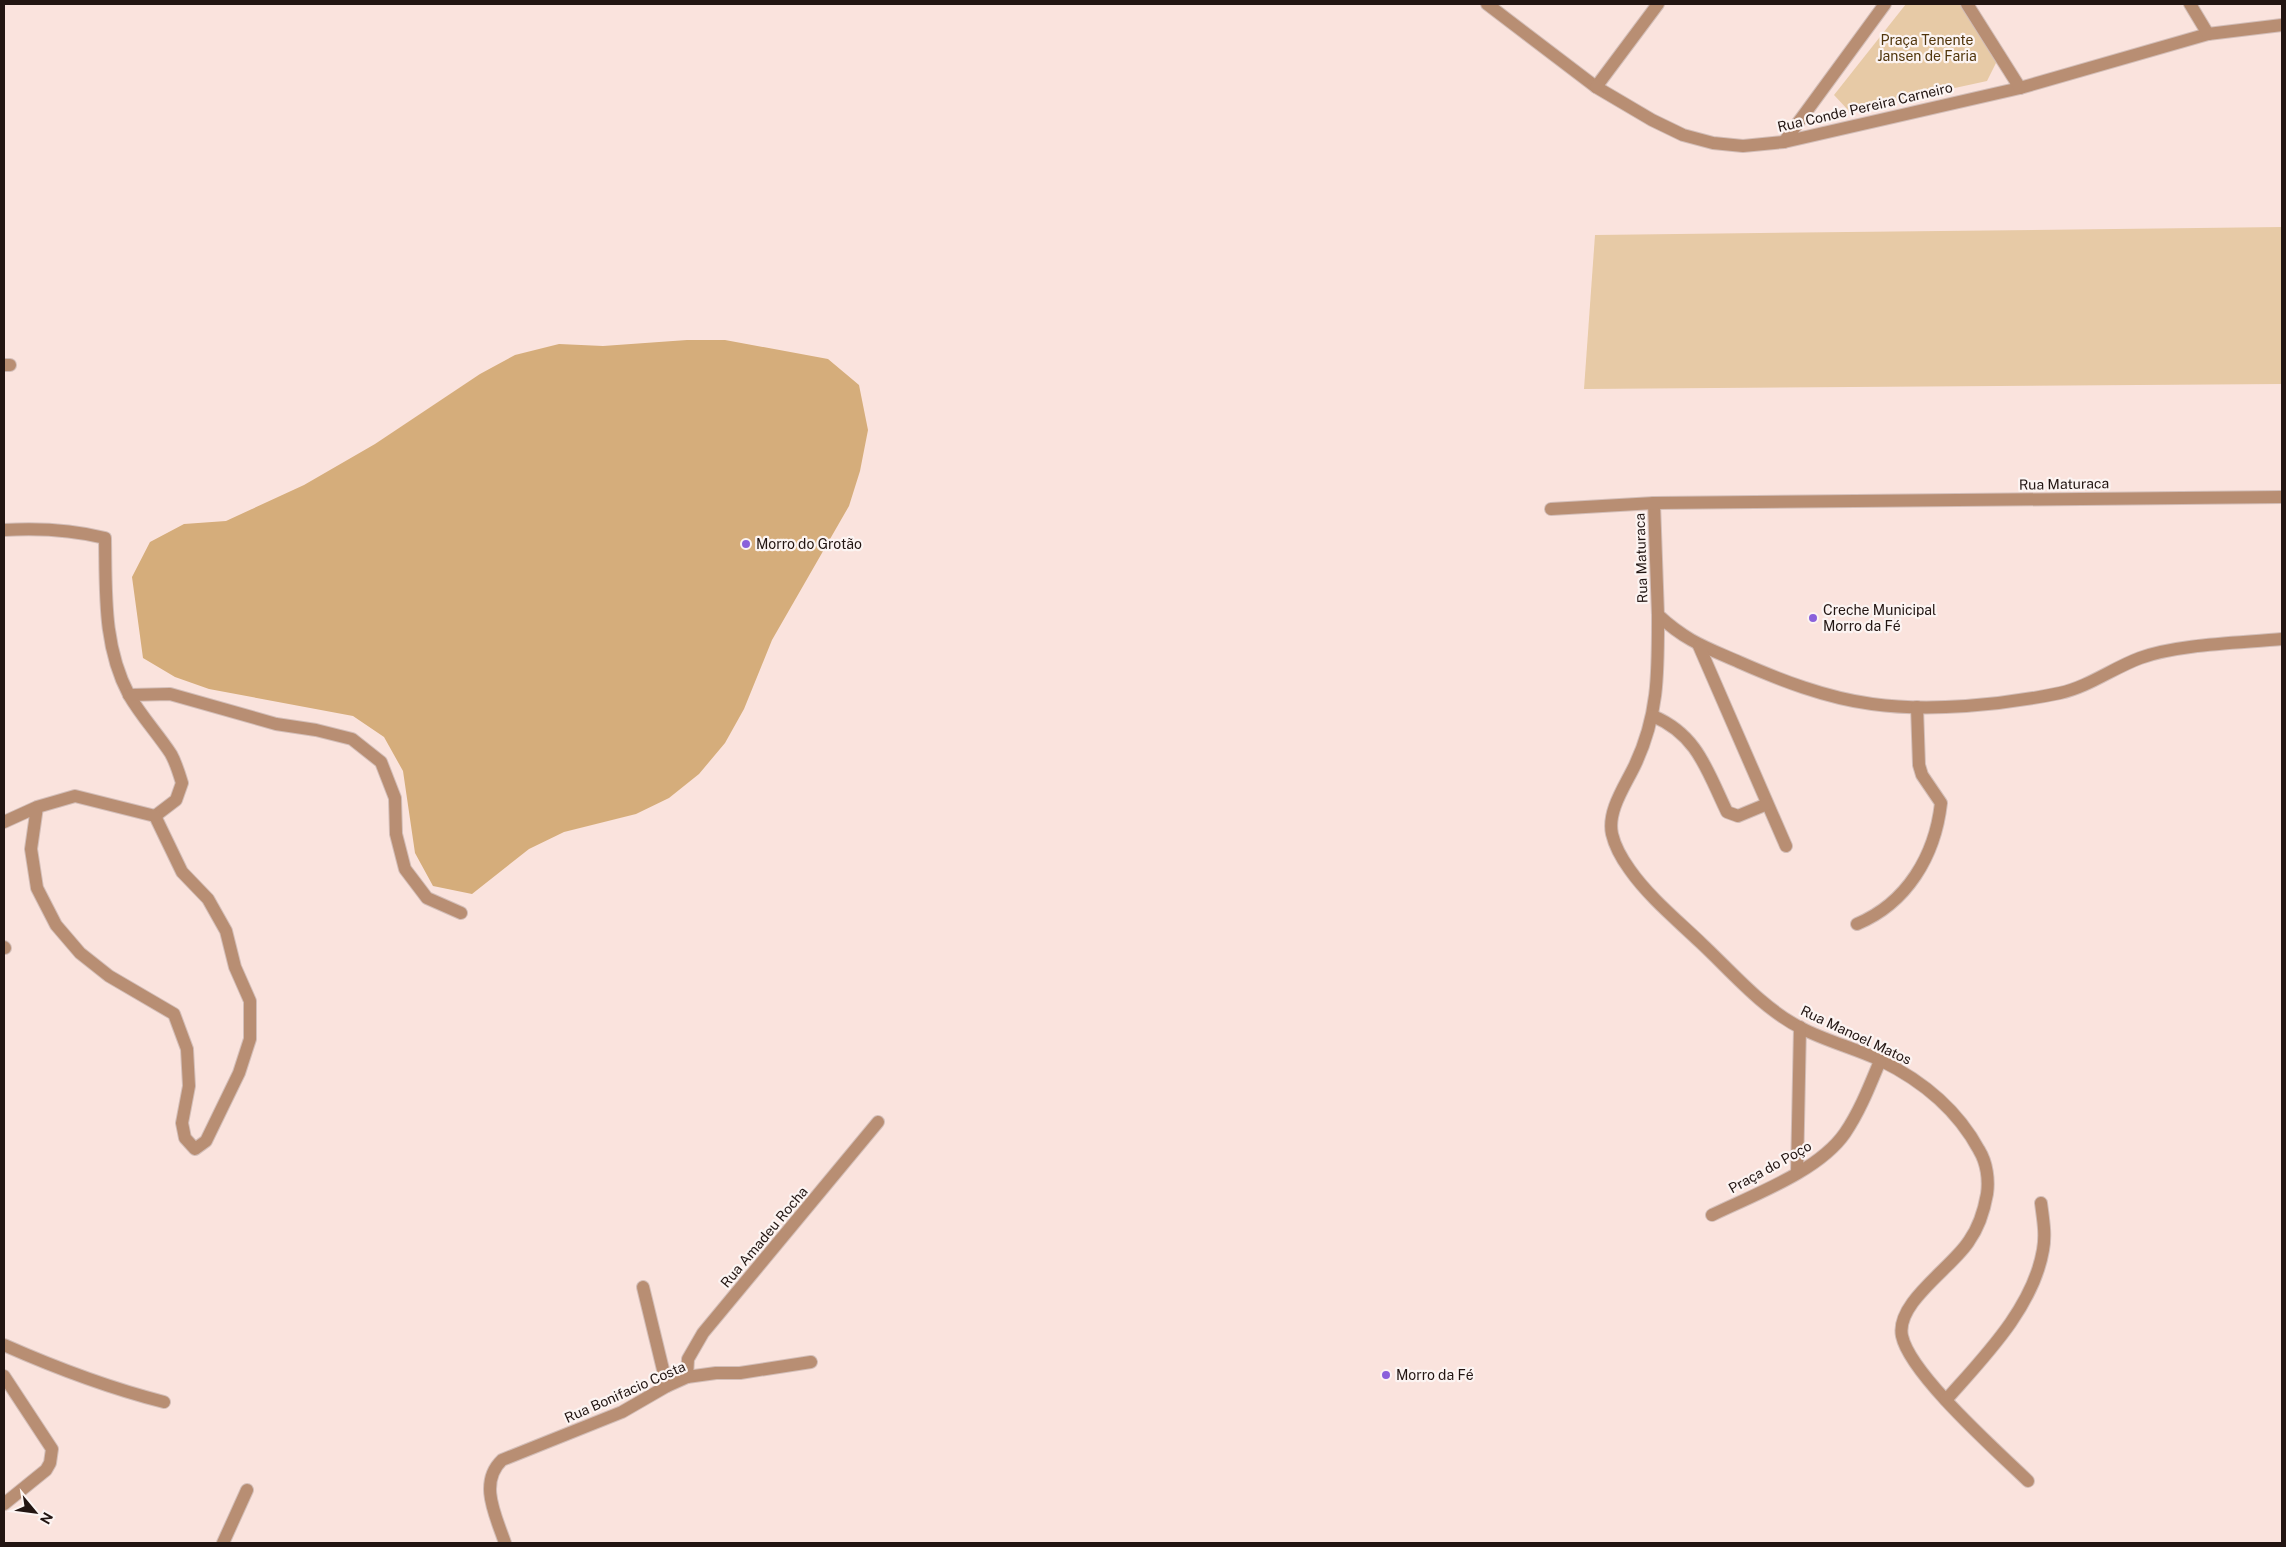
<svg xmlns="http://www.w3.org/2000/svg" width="2286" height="1547" viewBox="0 0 2286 1547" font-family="'Public Sans',sans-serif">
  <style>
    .green { fill: #e7caa6 }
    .forest { fill: #d5ad7b }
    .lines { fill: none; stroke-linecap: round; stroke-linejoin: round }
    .minor-casing { stroke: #d3beb8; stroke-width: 14 }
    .minor { stroke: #b88e73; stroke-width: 12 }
    .poi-dot { fill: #8a61db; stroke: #fcf4f2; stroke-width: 2 }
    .labels { text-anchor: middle; stroke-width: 4.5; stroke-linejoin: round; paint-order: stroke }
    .park-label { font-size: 14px; fill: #51360d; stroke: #fcf4f2 }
    .street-label { font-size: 14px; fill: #221512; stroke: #fcf4f2 }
    .poi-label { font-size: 14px; fill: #221512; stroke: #fcf4f2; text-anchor: start }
  </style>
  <rect width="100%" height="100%" fill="#fae3dd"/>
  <g class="green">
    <polygon points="1906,4 1960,4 1998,59 1987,81 1849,111 1834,95"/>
    <polygon points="2282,227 2282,384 1584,389 1595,235"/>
  </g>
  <polygon class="forest" points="687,340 725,340 828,359 859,385 868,430 860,471 849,506 772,640 744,709 725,743 699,774 669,798 636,814 564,832 529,849 472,894 433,886 415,853 403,771 384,737 353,716 209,689 175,677 143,658 132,577 150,542 184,524 226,521 304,485 375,444 480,374 515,355 559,344 603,346"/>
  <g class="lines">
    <defs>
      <g id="minor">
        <polyline points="1487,4 1596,87 1652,120 1683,135 1713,143 1743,146 1784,142 2020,88 2208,34 2282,25"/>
        <polyline points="1967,4 2020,88"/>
        <polyline points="2190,4 2208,34"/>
        <polyline points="1596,87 1658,4"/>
        <polyline points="1784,142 1885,4"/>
        <polyline points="4,365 10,365"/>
        <path d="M 1654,503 L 1658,615 C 1686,641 1705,647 1739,662 C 1780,680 1826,698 1872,704 C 1930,712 2002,705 2060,693 C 2088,687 2113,668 2140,658 C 2178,644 2241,643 2282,639"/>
        <polyline points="1551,509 1654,503 2282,497"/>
        <path d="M 4,530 C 37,528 73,530 105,538 C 106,593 103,646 129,695 C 141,716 158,734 171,754 C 176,763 179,773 182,783 L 176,800 L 155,816"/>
        <path d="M 1658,615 C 1658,671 1659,714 1635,765 C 1625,786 1607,811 1612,834 C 1615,847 1622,859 1630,870 C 1649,897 1677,920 1701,943 C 1732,972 1762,1008 1801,1028 C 1826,1041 1854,1048 1880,1060 C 1921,1080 1957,1109 1979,1150 C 1987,1163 1989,1180 1987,1194 C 1984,1211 1979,1227 1969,1241 C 1953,1267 1895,1303 1902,1336 C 1910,1374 1997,1451 2028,1481"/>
        <polyline points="1699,646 1786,846"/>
        <polyline points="129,695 170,694 276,724 316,730 352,739 381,762 395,798 396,834 405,869 427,898 461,913"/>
        <path d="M 1653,716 C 1698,735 1707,771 1727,812 L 1738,816 L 1767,804"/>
        <polyline points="4,822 37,807 75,796 155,816 182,872 208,899 226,931 235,967 250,1001 250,1039 239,1073 206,1141 195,1149 185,1138 182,1123 189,1086 187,1049 174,1014 109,976 80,953 56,925 37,888 31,849 37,807"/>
        <path d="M 1857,924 C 1907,903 1935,856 1941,803 L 1922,775 L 1919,765 L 1917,707"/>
        <polyline points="4,947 5,948"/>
        <polyline points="1797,1173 1800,1027"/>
        <path d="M 1712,1215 C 1753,1195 1819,1171 1845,1133 C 1860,1111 1870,1085 1880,1061"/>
        <polyline points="643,1287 667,1386"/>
        <path d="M 4,1345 C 56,1368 109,1388 164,1402"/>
        <polyline points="4,1376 52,1449 50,1463 46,1470 4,1504"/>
        <polyline points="687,1377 688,1359 703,1333 878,1122"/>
        <path d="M 1946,1400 C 1984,1357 2033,1308 2043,1250 C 2046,1234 2043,1219 2041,1203"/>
        <polyline points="223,1543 247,1490"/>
        <path d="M 505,1543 C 496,1516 478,1483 502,1460 L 622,1412 L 667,1386 L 687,1377 L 716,1373 L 740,1373 L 811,1362"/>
      </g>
    </defs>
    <use href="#minor" class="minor-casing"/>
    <use href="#minor" class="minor"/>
  </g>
  <g class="poi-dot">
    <circle cx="746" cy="544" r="5"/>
    <circle cx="1813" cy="618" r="5"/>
    <circle cx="1386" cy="1375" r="5"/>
  </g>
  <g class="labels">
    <g class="park-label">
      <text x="1927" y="45">Praça Tenente<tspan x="1927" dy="16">Jansen de Faria</tspan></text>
    </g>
    <g class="street-label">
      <text transform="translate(1865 107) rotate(-13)" y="5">Rua Conde Pereira Carneiro</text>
      <text transform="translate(2064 484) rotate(-1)" y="5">Rua Maturaca</text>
      <text transform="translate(1641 558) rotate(-92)" y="5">Rua Maturaca</text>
      <text transform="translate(1856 1035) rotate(25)" y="5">Rua Manoel Matos</text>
      <text transform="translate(1770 1167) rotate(-29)" y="5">Praça do Poço</text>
      <text transform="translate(764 1237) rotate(-50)" y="5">Rua Amadeu Rocha</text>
      <text transform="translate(625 1392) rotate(-24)" y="5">Rua Bonifacio Costa</text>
    </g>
    <g class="poi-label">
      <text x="756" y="549">Morro do Grotão</text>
      <text x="1823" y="615">Creche Municipal<tspan x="1823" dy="16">Morro da Fé</tspan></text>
      <text x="1396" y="1380">Morro da Fé</text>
    </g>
  </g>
  <rect width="2286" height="1547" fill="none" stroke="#221512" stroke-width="10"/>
  <g transform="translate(35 1512) rotate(119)" stroke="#fcf4f2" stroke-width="4" paint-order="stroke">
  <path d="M0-4L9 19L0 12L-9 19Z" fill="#221512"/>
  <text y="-8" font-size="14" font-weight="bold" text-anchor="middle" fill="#221512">N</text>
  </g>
</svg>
